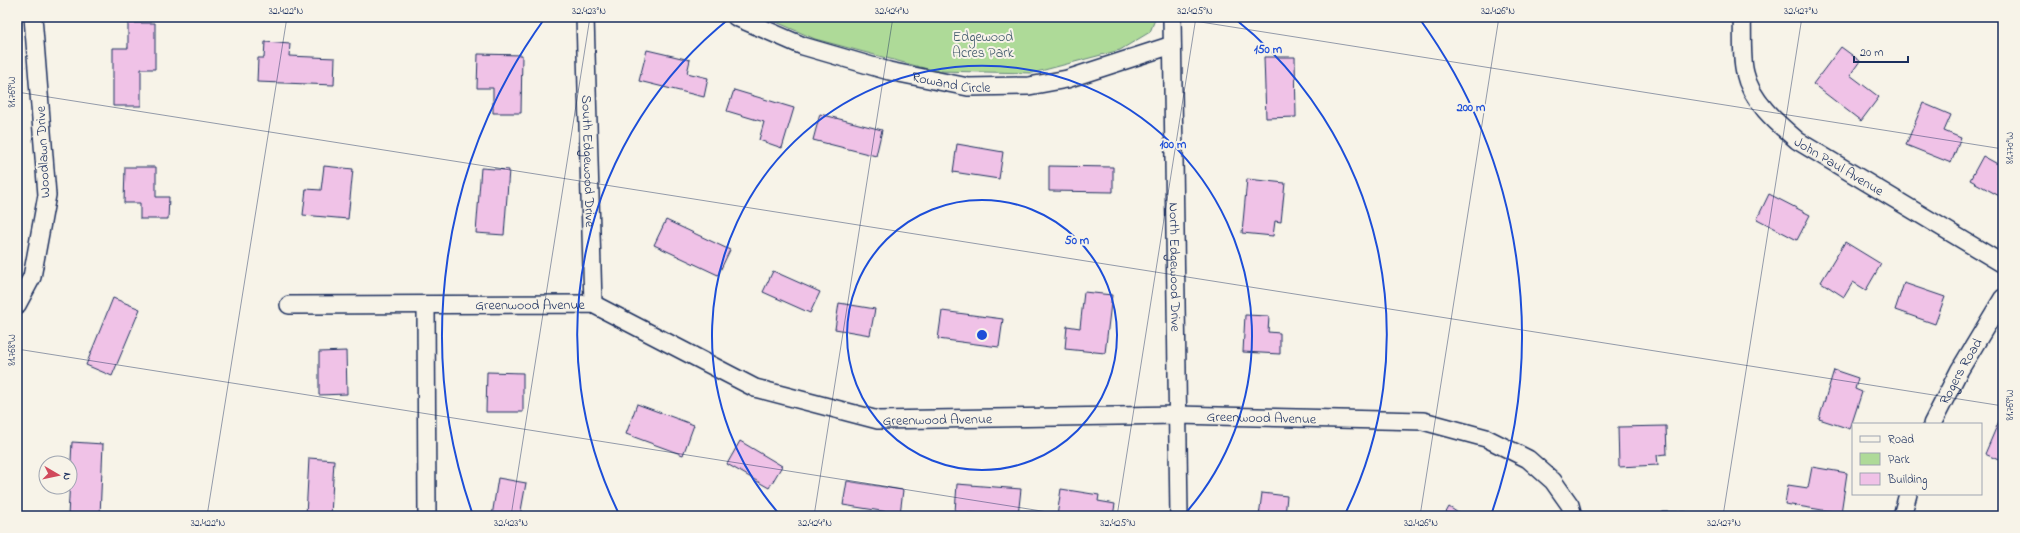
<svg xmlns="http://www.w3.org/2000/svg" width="2020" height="533" viewBox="0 0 2020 533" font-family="'Indie Flower',sans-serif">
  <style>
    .green { fill: #aeda98; stroke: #64847b }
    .building { fill: #f0c2e7; stroke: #1b2f5e }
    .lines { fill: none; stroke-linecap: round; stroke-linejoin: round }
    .minor-casing { stroke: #1b2f5e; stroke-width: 20 }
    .minor { stroke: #f7f3e8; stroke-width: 17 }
    .ticks { fill: none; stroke: #1b2f5e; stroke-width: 1; stroke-opacity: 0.45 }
    .ring { fill: none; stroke: #1d4ed8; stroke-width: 2 }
    .labels { text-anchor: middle; stroke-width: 4; stroke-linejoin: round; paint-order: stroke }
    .park-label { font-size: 14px; fill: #405a6c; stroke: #f7f3e8 }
    .street-label { font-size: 14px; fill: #1b2f5e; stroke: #f7f3e8 }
    .centre { fill: #1d4ed8; stroke: #f7f3e8; stroke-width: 2 }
    .ring-label { font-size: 12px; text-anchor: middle; font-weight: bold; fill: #1d4ed8; stroke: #f7f3e8; stroke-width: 4; stroke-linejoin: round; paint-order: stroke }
    .neatline { fill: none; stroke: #1b2f5e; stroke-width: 1.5 }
    .ticks-label { font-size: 10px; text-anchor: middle; fill: #1b2f5e }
  </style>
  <rect width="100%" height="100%" fill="#f7f3e8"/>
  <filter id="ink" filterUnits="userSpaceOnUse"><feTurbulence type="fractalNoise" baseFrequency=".025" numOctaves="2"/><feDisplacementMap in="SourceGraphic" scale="8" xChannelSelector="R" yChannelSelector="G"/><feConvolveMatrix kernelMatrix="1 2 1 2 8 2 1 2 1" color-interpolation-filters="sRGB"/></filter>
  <g filter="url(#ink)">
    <polygon class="green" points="765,17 1156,17 1150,32 1120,50 1033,73 935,71 815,39"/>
    <g class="building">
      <polygon points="1792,17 1820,17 1820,19 1792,20"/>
      <polygon points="128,23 155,23 155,69 141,69 141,106 113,106 113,48 128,48"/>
      <polygon points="265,42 290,44 289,56 335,58 334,85 257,82 258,58 264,58"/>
      <polygon points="1841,47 1860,61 1850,75 1879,97 1861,121 1813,84"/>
      <polygon points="647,50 690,60 687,73 708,78 704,97 639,81"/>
      <polygon points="478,54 522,55 521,113 493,113 493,88 477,88"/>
      <polygon points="1264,57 1295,57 1296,117 1266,118"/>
      <polygon points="734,90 794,108 782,148 759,140 764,122 727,111"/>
      <polygon points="1923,103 1951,115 1944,131 1961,138 1951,163 1906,145"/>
      <polygon points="820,114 882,130 876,156 813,140"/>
      <polygon points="957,144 1003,152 999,179 953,172"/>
      <polygon points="1983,156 2003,167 2003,198 1970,180"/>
      <polygon points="324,166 353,169 348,219 303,215 306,189 321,190"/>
      <polygon points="1049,166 1113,167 1113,192 1049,191"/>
      <polygon points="125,167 156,167 156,197 169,197 168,219 140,219 140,203 124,203"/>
      <polygon points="481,168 509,170 504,235 476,233"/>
      <polygon points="1247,179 1285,183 1281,222 1275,221 1273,236 1242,233"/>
      <polygon points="1769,194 1810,215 1797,240 1757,219"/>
      <polygon points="666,220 730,250 718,275 654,245"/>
      <polygon points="1845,242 1881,264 1866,290 1853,282 1844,297 1821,282"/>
      <polygon points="773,271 820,292 810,313 763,292"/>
      <polygon points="1904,283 1945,297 1935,324 1895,310"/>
      <polygon points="1084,292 1112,295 1105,353 1065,349 1067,326 1080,328"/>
      <polygon points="113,298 140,309 112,376 86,365"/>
      <polygon points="839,303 875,309 870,335 835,329"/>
      <polygon points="942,311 1003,319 999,347 938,339"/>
      <polygon points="1245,315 1269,316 1268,332 1280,333 1280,354 1243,352"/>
      <polygon points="346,351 347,394 319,395 319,352"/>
      <polygon points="1834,370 1858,378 1855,389 1862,392 1850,429 1819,419"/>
      <polygon points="487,372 523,373 523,412 486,412"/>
      <polygon points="637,404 694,425 683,455 626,434"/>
      <polygon points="2002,414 2003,414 2003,462 1985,454"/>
      <polygon points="1666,426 1667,454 1657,455 1658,465 1619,467 1618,427"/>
      <polygon points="740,441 782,466 769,488 727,464"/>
      <polygon points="72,442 103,444 100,516 68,516"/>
      <polygon points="309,458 334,460 331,516 306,516"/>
      <polygon points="1812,467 1847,473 1841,513 1785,504 1788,485 1808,488"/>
      <polygon points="498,478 526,483 520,516 492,516"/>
      <polygon points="847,481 903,490 900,514 843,505"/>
      <polygon points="957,484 1021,489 1018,516 955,512"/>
      <polygon points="1061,489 1099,495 1098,501 1115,504 1113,516 1057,516"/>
      <polygon points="1262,493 1287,496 1285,516 1259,516"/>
      <polygon points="1449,507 1463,516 1444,516"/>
      <rect x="1662" y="512" width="24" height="4"/>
    </g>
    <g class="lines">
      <defs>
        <g id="minor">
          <path id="s1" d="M 585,17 L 593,304"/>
          <path id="s2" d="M 736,17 L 803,46 L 889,71 L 968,87 L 1029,86 L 1067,79 L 1172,45"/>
          <path id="s3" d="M 1172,17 L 1179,516"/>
          <path id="s4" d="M 1742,17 C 1743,33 1741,59 1745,73 C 1751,101 1777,123 1798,141 L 2003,264"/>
          <polyline points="17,305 32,277 47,195 33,17"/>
          <path id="s5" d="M 289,305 L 593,304 L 755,388 L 878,420 L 1178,415 L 1423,421 L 1486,438 L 1528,459 L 1553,481 L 1570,505 L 1573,516"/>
          <polyline points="426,305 427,516"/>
          <path id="s6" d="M 1932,424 L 1959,371 L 2003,298"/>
          <polyline points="1902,516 1908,494"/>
        </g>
      </defs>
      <use href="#minor" class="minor-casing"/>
      <use href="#minor" class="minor"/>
    </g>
  </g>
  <path class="ticks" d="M 1169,17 L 2003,149M 17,92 L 2003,406M 17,349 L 1073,516M 207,516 L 287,17M 511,516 L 590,17M 814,516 L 893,17M 1117,516 L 1196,17M 1420,516 L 1499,17M 1723,516 L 1802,17"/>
  <g class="ring">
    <circle cx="982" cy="335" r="135"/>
    <path d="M781 516A270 270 0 1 1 1183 516"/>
    <path d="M620 516A405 405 0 0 1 730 18M1234 18A405 405 0 0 1 1344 516"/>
    <path d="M473 515A540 540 0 0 1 545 18M1419 18A540 540 0 0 1 1491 515"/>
  </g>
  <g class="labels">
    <g class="park-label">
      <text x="983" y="41">Edgewood<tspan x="983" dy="16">Acres Park</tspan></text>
    </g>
    <g class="street-label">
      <text dy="5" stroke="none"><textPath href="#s2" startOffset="226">Rowand Circle</textPath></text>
      <text transform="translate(42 152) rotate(-93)" y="5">Woodlawn Drive</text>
      <text dy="5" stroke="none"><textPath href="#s1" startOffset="144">South Edgewood Drive</textPath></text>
      <text dy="5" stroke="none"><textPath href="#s4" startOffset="192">John Paul Avenue</textPath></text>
      <text dy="5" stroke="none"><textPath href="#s3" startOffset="250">North Edgewood Drive</textPath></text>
      <text dy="5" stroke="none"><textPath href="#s5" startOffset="241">Greenwood Avenue</textPath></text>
      <text dy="5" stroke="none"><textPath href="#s6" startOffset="60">Rogers Road</textPath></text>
      <text dy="5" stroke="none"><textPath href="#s5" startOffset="997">Greenwood Avenue</textPath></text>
      <text dy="5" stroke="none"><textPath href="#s5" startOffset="673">Greenwood Avenue</textPath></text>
    </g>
  </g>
  <circle cx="982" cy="335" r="6" class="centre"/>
  <g class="ring-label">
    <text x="1268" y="53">150 m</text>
    <text x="1471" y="111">200 m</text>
    <text x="1173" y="148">100 m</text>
    <text x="1077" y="244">50 m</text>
  </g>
  <rect width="2020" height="533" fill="none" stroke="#f7f3e8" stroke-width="44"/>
  <rect x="1852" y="423" width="130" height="72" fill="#f7f3e8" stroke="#9fa5b1"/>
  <rect x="1860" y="436" width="20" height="6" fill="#f7f3e8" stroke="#9fa5b1"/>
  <text x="1888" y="443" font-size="12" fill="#1b2f5e">Road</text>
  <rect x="1860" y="453" width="20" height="12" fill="#aeda98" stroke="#9fa5b1"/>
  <text x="1888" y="463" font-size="12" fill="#1b2f5e">Park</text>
  <rect x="1860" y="473" width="20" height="12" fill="#f0c2e7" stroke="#9fa5b1"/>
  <text x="1888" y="483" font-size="12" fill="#1b2f5e">Building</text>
  <g transform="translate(58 475) rotate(99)"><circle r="19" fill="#f7f3e8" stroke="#9fa5b1"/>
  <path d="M0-3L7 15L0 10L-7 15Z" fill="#d1495b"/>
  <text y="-6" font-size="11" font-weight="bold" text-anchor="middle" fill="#1b2f5e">N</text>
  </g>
  <path d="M1854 56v6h54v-6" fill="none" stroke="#1b2f5e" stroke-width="2"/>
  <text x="1860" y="56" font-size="12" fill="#1b2f5e" stroke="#f7f3e8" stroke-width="3" paint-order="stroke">20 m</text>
  <rect x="22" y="22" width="1976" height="489" class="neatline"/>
  <g class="ticks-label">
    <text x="286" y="14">32.422°N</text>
    <text x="589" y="14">32.423°N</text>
    <text x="892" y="14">32.424°N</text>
    <text x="1195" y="14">32.425°N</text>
    <text x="1498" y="14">32.426°N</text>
    <text x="1801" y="14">32.427°N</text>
    <text transform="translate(11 92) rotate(-90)" y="4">81.769°W</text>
    <text transform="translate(2009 148) rotate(-90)" y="4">81.770°W</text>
    <text transform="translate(11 350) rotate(-90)" y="4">81.768°W</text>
    <text transform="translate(2009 405) rotate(-90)" y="4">81.769°W</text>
    <text x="208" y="526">32.422°N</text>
    <text x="511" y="526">32.423°N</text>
    <text x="815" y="526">32.424°N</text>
    <text x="1118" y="526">32.425°N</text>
    <text x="1421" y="526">32.426°N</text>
    <text x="1724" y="526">32.427°N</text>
  </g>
</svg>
